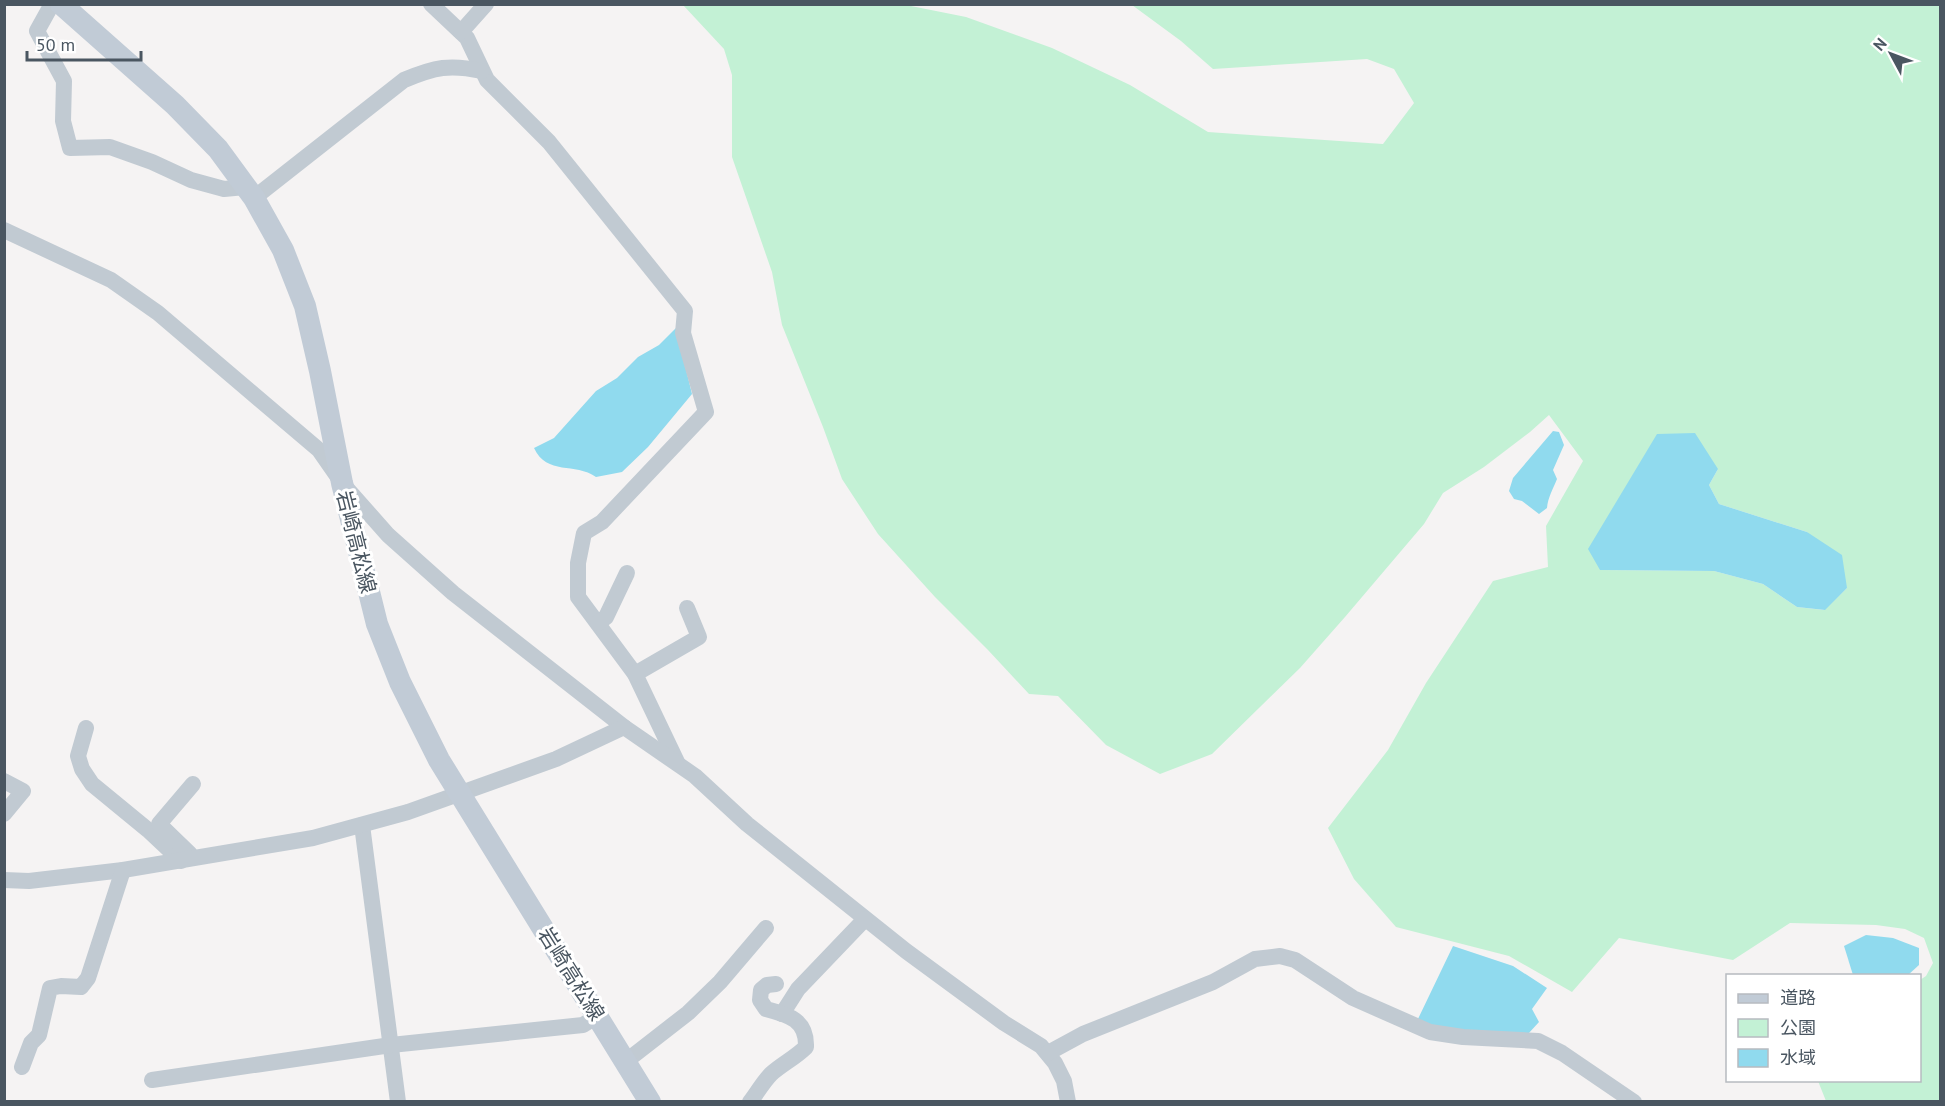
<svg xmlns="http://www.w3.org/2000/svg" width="1945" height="1106" viewBox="0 0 1945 1106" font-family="'PT Sans','Noto Sans JP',sans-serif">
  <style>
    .green { fill: #c3f1d5; fill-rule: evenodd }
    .water { fill: #90daee }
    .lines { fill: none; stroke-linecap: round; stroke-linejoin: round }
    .street { stroke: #c1cad2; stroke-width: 16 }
    .secondary { stroke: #c1cbd6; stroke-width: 22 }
    .labels { text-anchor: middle; stroke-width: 6; stroke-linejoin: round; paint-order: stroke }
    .street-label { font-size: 21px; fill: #4a5661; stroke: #fff }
  </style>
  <rect width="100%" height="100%" fill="#f5f3f3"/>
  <path class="green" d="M 901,4 L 966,17 L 1052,48 L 1130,85 L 1208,132 L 1383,144 L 1414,103 L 1394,69 L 1367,59 L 1213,69 L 1181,41 L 1132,5 L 1940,5 L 1940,1101 L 1826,1101 L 1818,1081 L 1920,1080 L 1920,980 L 1926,976 L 1933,963 L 1924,938 L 1905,929 L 1876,925 L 1790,923 L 1733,960 L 1619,938 L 1572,992 L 1509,956 L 1396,927 L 1354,879 L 1328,828 L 1388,750 L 1426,683 L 1493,581 L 1548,567 L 1546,526 L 1583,461 L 1549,415 L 1530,432 L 1484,467 L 1443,493 L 1424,524 L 1345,617 L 1300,668 L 1212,754 L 1160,774 L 1106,745 L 1058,696 L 1029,694 L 988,650 L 935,597 L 878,534 L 842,479 L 823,427 L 782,325 L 772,272 L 732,157 L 732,75 L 724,49 L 683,5 ZM 1718,469 L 1709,485 L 1719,504 L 1807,532 L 1847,588 L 1824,610 L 1797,607 L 1763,584 L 1714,571 L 1600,570 Z"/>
  <g class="water">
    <path d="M 676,328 L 692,394 L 648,447 L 622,472 L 596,477 C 575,462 547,476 534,448 L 554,438 L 596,391 L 617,378 L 638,357 L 659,345 Z"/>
    <path d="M 1553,431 L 1559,432 L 1564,445 L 1553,470 L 1557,479 C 1553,489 1548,497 1547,508 L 1539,514 L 1522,501 L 1514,499 L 1509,491 L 1513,478 Z"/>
    <polygon points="1695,433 1718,469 1709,485 1719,504 1807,532 1842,555 1847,588 1825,610 1797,607 1763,584 1714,571 1600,570 1588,549 1657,434"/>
    <polygon points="1866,935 1893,938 1919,948 1919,965 1908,975 1853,975 1844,946"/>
    <polygon points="1453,946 1513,966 1547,988 1532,1009 1539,1022 1528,1034 1437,1029 1417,1021"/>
  </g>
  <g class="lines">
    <g class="street">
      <polyline points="52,4 37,31 64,81 63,121 70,148 110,147 152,162 191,180 224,189 245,187"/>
      <polyline points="431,4 467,38 487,80 549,142 685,311 683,333 706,412 602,522 584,533 578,563 578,597 635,674 677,762"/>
      <polyline points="461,32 486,4"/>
      <path d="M 254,198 L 404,80 C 435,67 450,64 482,71"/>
      <polyline points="4,230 111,280 158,313 319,450 342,483 388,535 453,593 624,727 695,776 747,824 906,951 1004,1023 1041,1046 1055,1063 1064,1081 1068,1102"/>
      <polyline points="598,623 606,617 627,573"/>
      <polyline points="635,674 699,637 687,608"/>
      <polyline points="86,728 78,756 82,769 92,784 148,830 181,861"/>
      <polyline points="4,781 23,791 4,814"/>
      <polyline points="362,825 398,1102"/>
      <polyline points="190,854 159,824 193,784"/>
      <polyline points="4,880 29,881 123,870 313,838 408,812 556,759 624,727"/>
      <polyline points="782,1014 798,989 865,919"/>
      <polyline points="1048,1053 1083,1034 1213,982 1255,959 1280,956 1295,960 1353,998 1430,1032 1463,1037 1538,1041 1562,1053 1634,1102"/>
      <polyline points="625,1062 688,1013 720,982 766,928"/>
      <polyline points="22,1067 31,1043 39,1035 50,988 61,986 81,987 88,978 123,870"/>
      <polyline points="152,1080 391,1045 583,1025 597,1016"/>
      <path d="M 750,1102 C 757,1093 763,1082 771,1074 C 782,1064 795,1058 806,1047 C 807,1020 789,1015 766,1009 L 760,1000 L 761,990 L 767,985 L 776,984"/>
    </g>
    <polyline class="secondary" points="61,4 175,105 218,149 254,198 283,250 305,306 320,371 342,483 377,624 400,682 439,760 650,1102"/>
  </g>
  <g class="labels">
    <g class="street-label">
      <text transform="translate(356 542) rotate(76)" y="7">岩崎高松線</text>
      <text transform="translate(571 974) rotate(58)" y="7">岩崎高松線</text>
    </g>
  </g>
  <rect width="1945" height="1106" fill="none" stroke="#4a5661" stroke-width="12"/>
  <rect x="1726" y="974" width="195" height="108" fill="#ffffff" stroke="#b7bbc0" stroke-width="1.5"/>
  <rect x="1738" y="994" width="30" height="9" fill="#c1cbd6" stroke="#b7bbc0" stroke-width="1.5"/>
  <text x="1780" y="1004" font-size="18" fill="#4a5661">道路</text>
  <rect x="1738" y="1019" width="30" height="18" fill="#c3f1d5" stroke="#b7bbc0" stroke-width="1.5"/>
  <text x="1780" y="1034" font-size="18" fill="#4a5661">公園</text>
  <rect x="1738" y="1049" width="30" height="18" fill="#90daee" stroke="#b7bbc0" stroke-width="1.5"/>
  <text x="1780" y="1064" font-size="18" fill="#4a5661">水域</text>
  <g transform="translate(1891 54) rotate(311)" stroke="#ffffff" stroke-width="4.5" paint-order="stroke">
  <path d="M0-4.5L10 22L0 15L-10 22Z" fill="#4a5661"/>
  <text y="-9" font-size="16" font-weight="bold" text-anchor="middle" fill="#4a5661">N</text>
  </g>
  <path d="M27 51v9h114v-9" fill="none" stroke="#4a5661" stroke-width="3"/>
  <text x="36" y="51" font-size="18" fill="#4a5661" stroke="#ffffff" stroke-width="4.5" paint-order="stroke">50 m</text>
</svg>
